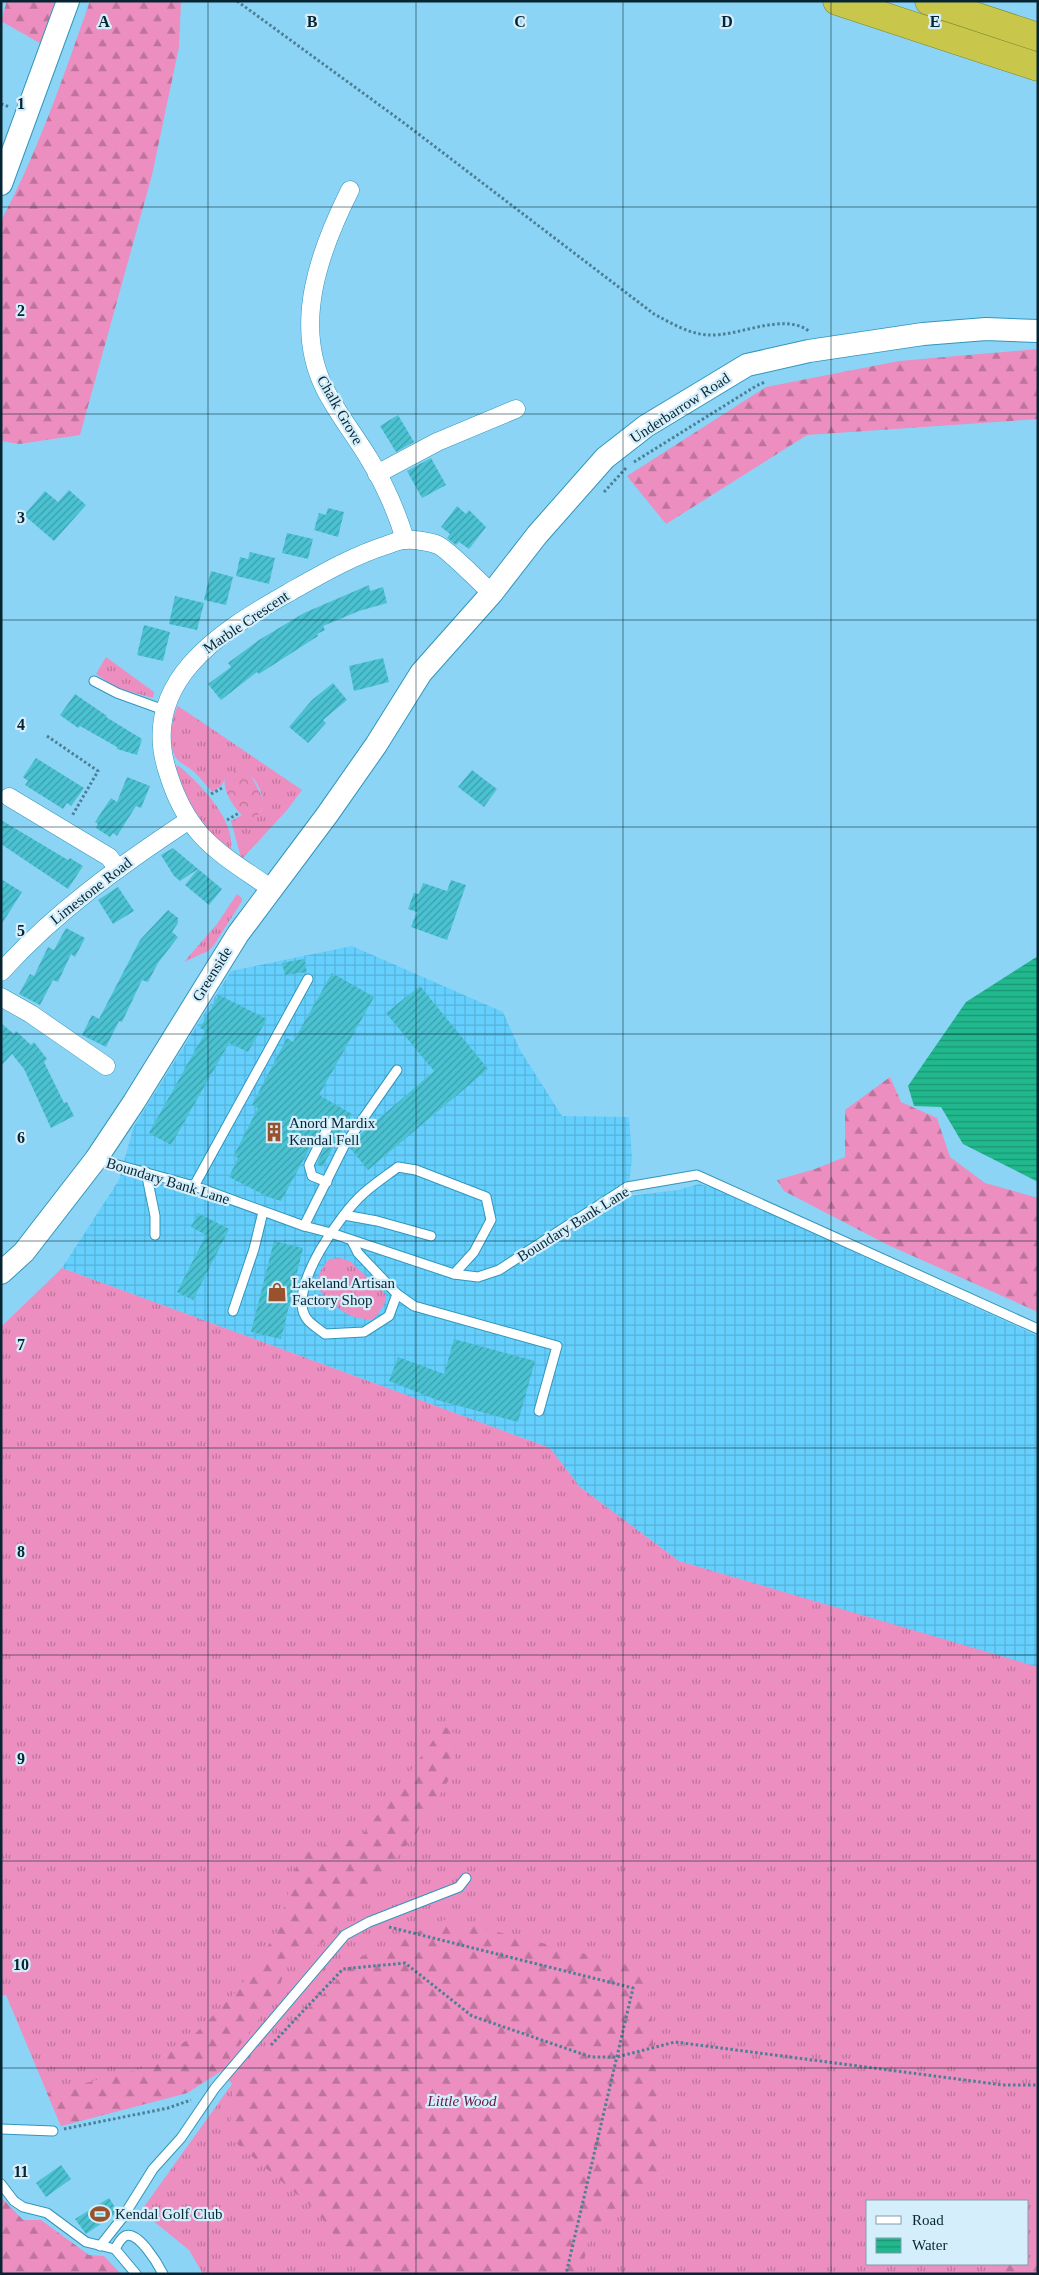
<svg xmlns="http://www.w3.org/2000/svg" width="1039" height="2275" viewBox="0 0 1039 2275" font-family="'Times New Roman',serif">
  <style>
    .industrial { fill: url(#industrial-grid) }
    .grass { fill: url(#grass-tufts); fill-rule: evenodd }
    .forest { fill: url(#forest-firs) }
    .park { fill: url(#park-crowns) }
    .water { fill: url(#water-rules) }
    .building { fill: url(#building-hatch) }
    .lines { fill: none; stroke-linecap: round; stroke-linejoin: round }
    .service-casing { stroke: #3196bc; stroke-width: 11 }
    .minor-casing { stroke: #3196bc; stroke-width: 19 }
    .tertiary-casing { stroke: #3196bc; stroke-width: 24 }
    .trunk-casing { stroke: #7c8425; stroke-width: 29 }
    .path { stroke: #4b7f96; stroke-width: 3; stroke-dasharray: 2.5 2.5; stroke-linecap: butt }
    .service { stroke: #fff; stroke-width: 9 }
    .minor { stroke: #fff; stroke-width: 18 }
    .tertiary { stroke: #fff; stroke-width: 22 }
    .trunk { stroke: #c8c64b; stroke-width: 28 }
    .grid { fill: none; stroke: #062532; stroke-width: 1; stroke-opacity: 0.55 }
    .labels { text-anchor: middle; stroke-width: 4.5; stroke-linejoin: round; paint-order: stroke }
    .street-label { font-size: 15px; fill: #062532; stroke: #d4eefb }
    .poi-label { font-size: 15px; fill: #062532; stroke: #d4eefb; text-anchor: start }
    .park-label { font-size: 15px; font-style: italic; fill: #651846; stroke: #d4eefb }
    .grid-label { font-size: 16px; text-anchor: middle; font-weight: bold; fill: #062532; stroke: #d4eefb; stroke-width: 4.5; stroke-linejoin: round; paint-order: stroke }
  </style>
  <defs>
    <pattern id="industrial-grid" width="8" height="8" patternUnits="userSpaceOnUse" patternTransform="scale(1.25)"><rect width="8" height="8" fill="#65d0fd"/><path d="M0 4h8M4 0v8" fill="none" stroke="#56b2d9"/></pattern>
    <pattern id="grass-tufts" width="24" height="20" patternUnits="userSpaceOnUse" patternTransform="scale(1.25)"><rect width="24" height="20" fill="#ec8ebf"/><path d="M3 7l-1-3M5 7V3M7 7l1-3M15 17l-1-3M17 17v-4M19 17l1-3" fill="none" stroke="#bd749c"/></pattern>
    <pattern id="forest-firs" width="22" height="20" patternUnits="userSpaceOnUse" patternTransform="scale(1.25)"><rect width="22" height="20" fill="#ec8ebf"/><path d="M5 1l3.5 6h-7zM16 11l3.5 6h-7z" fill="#bd749c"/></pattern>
    <pattern id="park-crowns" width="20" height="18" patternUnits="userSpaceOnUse" patternTransform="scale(1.25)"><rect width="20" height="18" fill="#ec8ebf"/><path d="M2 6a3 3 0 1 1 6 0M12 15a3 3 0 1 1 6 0" fill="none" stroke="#bd749c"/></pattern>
    <pattern id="water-rules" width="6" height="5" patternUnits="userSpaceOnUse" patternTransform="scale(1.25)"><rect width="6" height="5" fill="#21b88d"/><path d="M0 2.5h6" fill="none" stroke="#1b9574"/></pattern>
    <pattern id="building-hatch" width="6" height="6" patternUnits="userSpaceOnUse" patternTransform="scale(1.25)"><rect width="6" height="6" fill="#4bc2d2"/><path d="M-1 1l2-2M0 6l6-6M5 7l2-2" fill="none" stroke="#3c9dab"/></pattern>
  </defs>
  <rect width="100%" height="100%" fill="#8cd4f5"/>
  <polygon class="industrial" points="352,946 503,1012 520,1050 562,1116 629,1117 632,1158 628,1196 678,1190 699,1184 713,1188 1038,1336 1038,1668 679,1561 580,1487 550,1448 62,1268 119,1180 133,1128 231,971"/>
  <g class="grass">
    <polygon points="106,657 154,692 153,698 117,688 96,674"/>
    <path d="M 178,706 L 302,790 L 287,810 L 242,859 L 239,858 L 240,854 L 231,821 L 242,815 L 244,817 L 261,812 C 268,801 257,780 247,771 L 225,779 L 221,786 L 212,792 C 206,785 200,777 193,771 C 189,767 181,764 177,759 C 168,749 171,717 178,706 Z"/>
    <path d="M 179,766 C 200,784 235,819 231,850 L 211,833 L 190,807 L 173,767 Z"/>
    <polygon points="237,894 242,898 242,901 214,945 208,951 184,962 217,924"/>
    <path d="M 340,1258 L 350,1261 L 385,1294 C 388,1303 379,1311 374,1319 C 348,1321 334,1306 318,1288 C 317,1275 321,1269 329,1259 Z"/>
    <path d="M 62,1268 L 550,1448 L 580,1487 L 679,1561 L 1038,1667 L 1038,2274 L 203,2274 L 189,2250 L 141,2211 L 232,2084 L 221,2071 L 187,2093 L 61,2126 L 6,1995 L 1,1996 L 1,1327 ZM 868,2201 L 1028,2201 L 1028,2264 L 868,2264 Z"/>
  </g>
  <g class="forest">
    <polygon points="7,1 59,1 43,45 1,21"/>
    <path d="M 90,1 L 181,1 L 179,47 L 152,175 L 80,435 L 19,444 L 1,441 L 1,221 C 38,152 64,75 90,1 Z"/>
    <polygon points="1038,349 1038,419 807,435 666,524 627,476 766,387 899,361"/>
    <polygon points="890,1077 901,1102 937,1118 950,1157 985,1183 1038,1198 1038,1312 886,1244 784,1191 777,1180 815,1169 845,1157 845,1110"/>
    <polygon points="444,1726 457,1735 454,1771 416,1834 329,1940 289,1957 277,1994 221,2071 187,2093 61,2126 47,2093 144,2068 192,2037 238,1990 276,1934 301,1851 361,1837"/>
    <polygon points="446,1919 646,1969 665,2166 589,2238 581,2274 361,2274 318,2212 230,2138 233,2084 237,2080 361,1957"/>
    <polygon points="1,2197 23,2220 41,2220 89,2255 104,2256 121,2274 1,2274"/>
    <polygon points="1028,2257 1038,2261 1038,2274 987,2274 1010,2264 1028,2264"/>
  </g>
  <path class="park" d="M 234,770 L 247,771 L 251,775 L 264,801 L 264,807 L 256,817 L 244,817 C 235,810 222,790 225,779 Z"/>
  <polygon class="water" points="1038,956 1038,1182 963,1144 941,1107 914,1106 908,1086 966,1002"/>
  <g class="building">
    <polygon points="398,415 414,442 396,452 380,426"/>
    <polygon points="431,458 446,485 422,498 407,471"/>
    <polygon points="69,490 86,505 54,541 24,515 45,491 58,502"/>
    <polygon points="457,506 466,514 469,510 486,527 469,549 459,542 456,545 447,538 450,534 441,527"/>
    <polygon points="328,508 344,512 338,537 314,530 319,513 326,515"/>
    <polygon points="287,533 313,539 308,559 282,553"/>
    <polygon points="250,552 275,558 269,584 236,576 240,557 248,559"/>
    <polygon points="211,571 233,577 226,605 204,600"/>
    <polygon points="369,585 370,591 383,587 387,603 359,611 323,626 325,630 317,634 318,636 259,674 257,672 221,700 208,684 231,667 228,663 259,640 304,613"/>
    <polygon points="175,596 204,603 197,630 169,624"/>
    <polygon points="144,625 170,632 163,661 137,655"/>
    <polygon points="383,658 389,682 354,691 349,666"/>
    <polygon points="333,683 347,700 323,720 326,723 308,743 289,727 312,700"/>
    <polygon points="75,694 107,716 106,717 142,739 137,755 117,749 117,747 80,726 78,728 60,715"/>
    <polygon points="36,758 84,788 71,806 67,803 63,809 25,785 28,781 23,777"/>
    <polygon points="472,770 497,789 484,807 458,787"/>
    <polygon points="127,777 150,786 141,808 136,806 117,836 113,833 110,837 96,828 98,824 95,822 111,798 117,802"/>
    <polygon points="1,820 68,860 70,858 83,866 68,889 1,844"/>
    <polygon points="173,848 222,889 209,905 185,885 198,869 180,881 174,876 161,855"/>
    <polygon points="1,879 22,892 1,925"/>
    <polygon points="451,880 466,885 447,940 411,927 417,912 408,909 414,893 419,894 423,883 447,891"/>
    <polygon points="118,887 134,911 113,924 98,900"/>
    <polygon points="168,910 178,918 178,923 172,932 178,937 158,963 148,982 142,980 122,1022 119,1021 106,1047 82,1035 92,1015 99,1019 140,940"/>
    <polygon points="66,928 85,938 75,957 71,954 58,982 53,980 40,1005 19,994 30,974 34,976 48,947 54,950"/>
    <polygon points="304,959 307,972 285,975 282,963"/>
    <polygon points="332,973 374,997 319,1095 352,1114 322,1167 317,1164 336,1123 332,1117 325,1120 281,1201 268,1197 229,1177 238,1158 234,1155 258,1108 252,1105 287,1038 293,1042"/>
    <polygon points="420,986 488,1069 368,1170 350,1148 359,1136 434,1071 386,1013"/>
    <polygon points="219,995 267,1019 248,1052 229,1043 171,1145 149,1133 206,1031 200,1028"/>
    <polygon points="1,1023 14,1034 16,1031 31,1045 34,1042 47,1059 44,1062 64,1103 67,1102 74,1116 51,1128 24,1069 12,1054 1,1066"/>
    <polygon points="198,1213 229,1229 193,1300 177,1292 206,1235 191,1227"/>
    <polygon points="274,1241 303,1248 281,1339 251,1332"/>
    <polygon points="454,1339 535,1361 518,1422 437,1400 389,1381 398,1357 444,1374"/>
    <polygon points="61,2165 71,2179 46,2197 36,2183"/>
    <polygon points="109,2198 118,2212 86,2234 75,2219"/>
  </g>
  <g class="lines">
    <defs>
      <g id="service">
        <polyline points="94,681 117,693 164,710"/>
        <polyline points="96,1159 194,1186 304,1226 331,1233 454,1274 478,1277 499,1270 627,1187 697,1175 1038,1329"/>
        <polyline points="146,1172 155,1216 155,1235"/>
        <polyline points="327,1182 312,1176 309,1165 330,1123"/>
        <polyline points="194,1186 308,979"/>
        <polyline points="344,1215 377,1221 431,1236"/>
        <polyline points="304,1226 344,1146 397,1070"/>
        <path d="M 352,1241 L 358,1253 L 397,1294 L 389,1316 L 364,1332 L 325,1334 C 319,1329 308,1323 305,1316 C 289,1286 341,1213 364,1193 C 374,1184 386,1176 398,1167 L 416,1170 L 486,1197 L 491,1220 L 474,1252 L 454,1274"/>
        <polyline points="397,1294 414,1306 557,1346 539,1411"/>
        <polyline points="233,1311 254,1249 263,1212"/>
        <polyline points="1,2129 53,2131"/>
        <polyline points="1,2184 14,2201 23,2207 47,2213 86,2242 115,2249 136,2274"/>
        <polyline points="100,2246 123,2217 153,2169 181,2138 215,2088 345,1935 369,1922 459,1887 466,1878"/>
        <path d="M 115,2249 C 118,2244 120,2239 125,2236 C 138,2230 158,2264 163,2274"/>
      </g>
      <g id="minor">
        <path d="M 350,190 C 320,250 292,324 325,389 C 337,413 354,434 368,457 C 384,483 396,510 405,539"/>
        <polyline points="377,474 437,442 516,409"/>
        <polyline points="9,797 109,857 118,869"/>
        <path d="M 270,888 C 248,872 220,856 201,835 C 186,818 176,798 169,776 C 136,684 219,632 288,593 C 320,575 352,556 387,545 C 392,543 399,540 405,540 C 413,539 431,542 438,545 C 449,550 481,584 492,593"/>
        <path d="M 1,972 C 56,911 121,865 189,820"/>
        <polyline points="1,997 31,1014 106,1066"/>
      </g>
      <g id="tertiary">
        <polyline points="1,184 68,1"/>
        <polyline points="1,1273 24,1252 96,1159 134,1102 238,934 327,815 376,745 421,673 492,593 537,535 605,458 646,426 747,365 809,351 923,334 986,329 1038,331"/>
      </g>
      <g id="trunk">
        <polyline points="837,1 1038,67"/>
        <polyline points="929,1 1038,37"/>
      </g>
    </defs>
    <use href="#service" class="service-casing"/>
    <use href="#minor" class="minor-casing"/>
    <use href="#tertiary" class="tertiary-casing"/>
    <use href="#trunk" class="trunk-casing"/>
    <g class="path">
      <path d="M 237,1 L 404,123 L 654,314 C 671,323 689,334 708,335 C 738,337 785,311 810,332"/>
      <polyline points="1,104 10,107"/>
      <polyline points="634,462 756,386 765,382"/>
      <polyline points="604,492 627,467"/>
      <polyline points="47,736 98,771 72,816"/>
      <polyline points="211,794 224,787"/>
      <polyline points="227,820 239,813"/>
      <polyline points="389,1927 633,1988 566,2274"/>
      <polyline points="271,2045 343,1969 405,1963 472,2016 591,2057 617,2057 675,2042 1003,2085 1038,2085"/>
      <polyline points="64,2129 168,2108 191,2100"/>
    </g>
    <use href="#service" class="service"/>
    <use href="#minor" class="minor"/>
    <use href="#tertiary" class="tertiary"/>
    <use href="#trunk" class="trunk"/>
  </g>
  <path class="grid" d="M 208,1 L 208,2274M 416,1 L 416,2274M 623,1 L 623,2274M 831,1 L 831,2274M 1,207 L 1038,207M 1,414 L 1038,414M 1,620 L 1038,620M 1,827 L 1038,827M 1,1034 L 1038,1034M 1,1241 L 1038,1241M 1,1448 L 1038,1448M 1,1655 L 1038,1655M 1,1861 L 1038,1861M 1,2068 L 1038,2068"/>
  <defs>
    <symbol id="building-bare" viewBox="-9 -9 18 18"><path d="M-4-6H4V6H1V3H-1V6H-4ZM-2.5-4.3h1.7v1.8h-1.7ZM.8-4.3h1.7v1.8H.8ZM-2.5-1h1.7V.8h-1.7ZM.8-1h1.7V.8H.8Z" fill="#99522b" stroke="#d4eefb" stroke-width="2.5" paint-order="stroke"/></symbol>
    <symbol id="shop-bare" viewBox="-9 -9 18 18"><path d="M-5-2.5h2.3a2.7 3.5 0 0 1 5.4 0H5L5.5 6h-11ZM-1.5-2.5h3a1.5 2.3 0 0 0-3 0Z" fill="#99522b" stroke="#d4eefb" stroke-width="2.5" paint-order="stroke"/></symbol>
    <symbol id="stadium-bare" viewBox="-9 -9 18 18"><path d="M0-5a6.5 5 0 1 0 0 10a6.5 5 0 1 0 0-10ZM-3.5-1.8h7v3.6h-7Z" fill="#99522b" stroke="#d4eefb" stroke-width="2.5" paint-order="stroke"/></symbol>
  </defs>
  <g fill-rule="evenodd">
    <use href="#building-bare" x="260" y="1118" width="28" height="28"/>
    <use href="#shop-bare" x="263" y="1278" width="28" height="28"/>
    <use href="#stadium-bare" x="86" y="2200" width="28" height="28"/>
  </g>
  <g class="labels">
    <g class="street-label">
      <text transform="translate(680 408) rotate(-33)" y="5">Underbarrow Road</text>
      <text transform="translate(340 410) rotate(60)" y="5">Chalk Grove</text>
      <text transform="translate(246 622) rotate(-34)" y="5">Marble Crescent</text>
      <text transform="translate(91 891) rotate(-38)" y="5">Limestone Road</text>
      <text transform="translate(212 974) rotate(-58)" y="5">Greenside</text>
      <text transform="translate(168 1181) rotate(17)" y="5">Boundary Bank Lane</text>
      <text transform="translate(573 1224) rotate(-32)" y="5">Boundary Bank Lane</text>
    </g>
    <g class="poi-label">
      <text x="289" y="1128">Anord Mardix<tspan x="289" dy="17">Kendal Fell</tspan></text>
      <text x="292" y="1288">Lakeland Artisan<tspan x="292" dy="17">Factory Shop</tspan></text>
      <text x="115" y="2219">Kendal Golf Club</text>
    </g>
    <g class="park-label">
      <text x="462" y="2106">Little Wood</text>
    </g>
  </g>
  <g class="grid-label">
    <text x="104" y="27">A</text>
    <text x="312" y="27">B</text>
    <text x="520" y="27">C</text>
    <text x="727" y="27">D</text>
    <text x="935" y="27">E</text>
    <text x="21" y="109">1</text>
    <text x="21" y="316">2</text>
    <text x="21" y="523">3</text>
    <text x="21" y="730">4</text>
    <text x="21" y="936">5</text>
    <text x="21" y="1143">6</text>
    <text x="21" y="1350">7</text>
    <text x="21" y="1557">8</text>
    <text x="21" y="1764">9</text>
    <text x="21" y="1970">10</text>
    <text x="21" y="2177">11</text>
  </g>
  <rect width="1039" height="2275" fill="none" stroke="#062532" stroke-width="5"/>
  <rect x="866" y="2200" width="162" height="65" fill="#d4eefb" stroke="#829eab"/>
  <rect x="876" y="2216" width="25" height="8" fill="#ffffff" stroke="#829eab"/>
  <text x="912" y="2225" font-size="15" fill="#062532">Road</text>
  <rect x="876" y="2238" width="25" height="15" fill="url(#water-rules)" stroke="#829eab"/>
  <text x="912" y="2250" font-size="15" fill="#062532">Water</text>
</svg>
